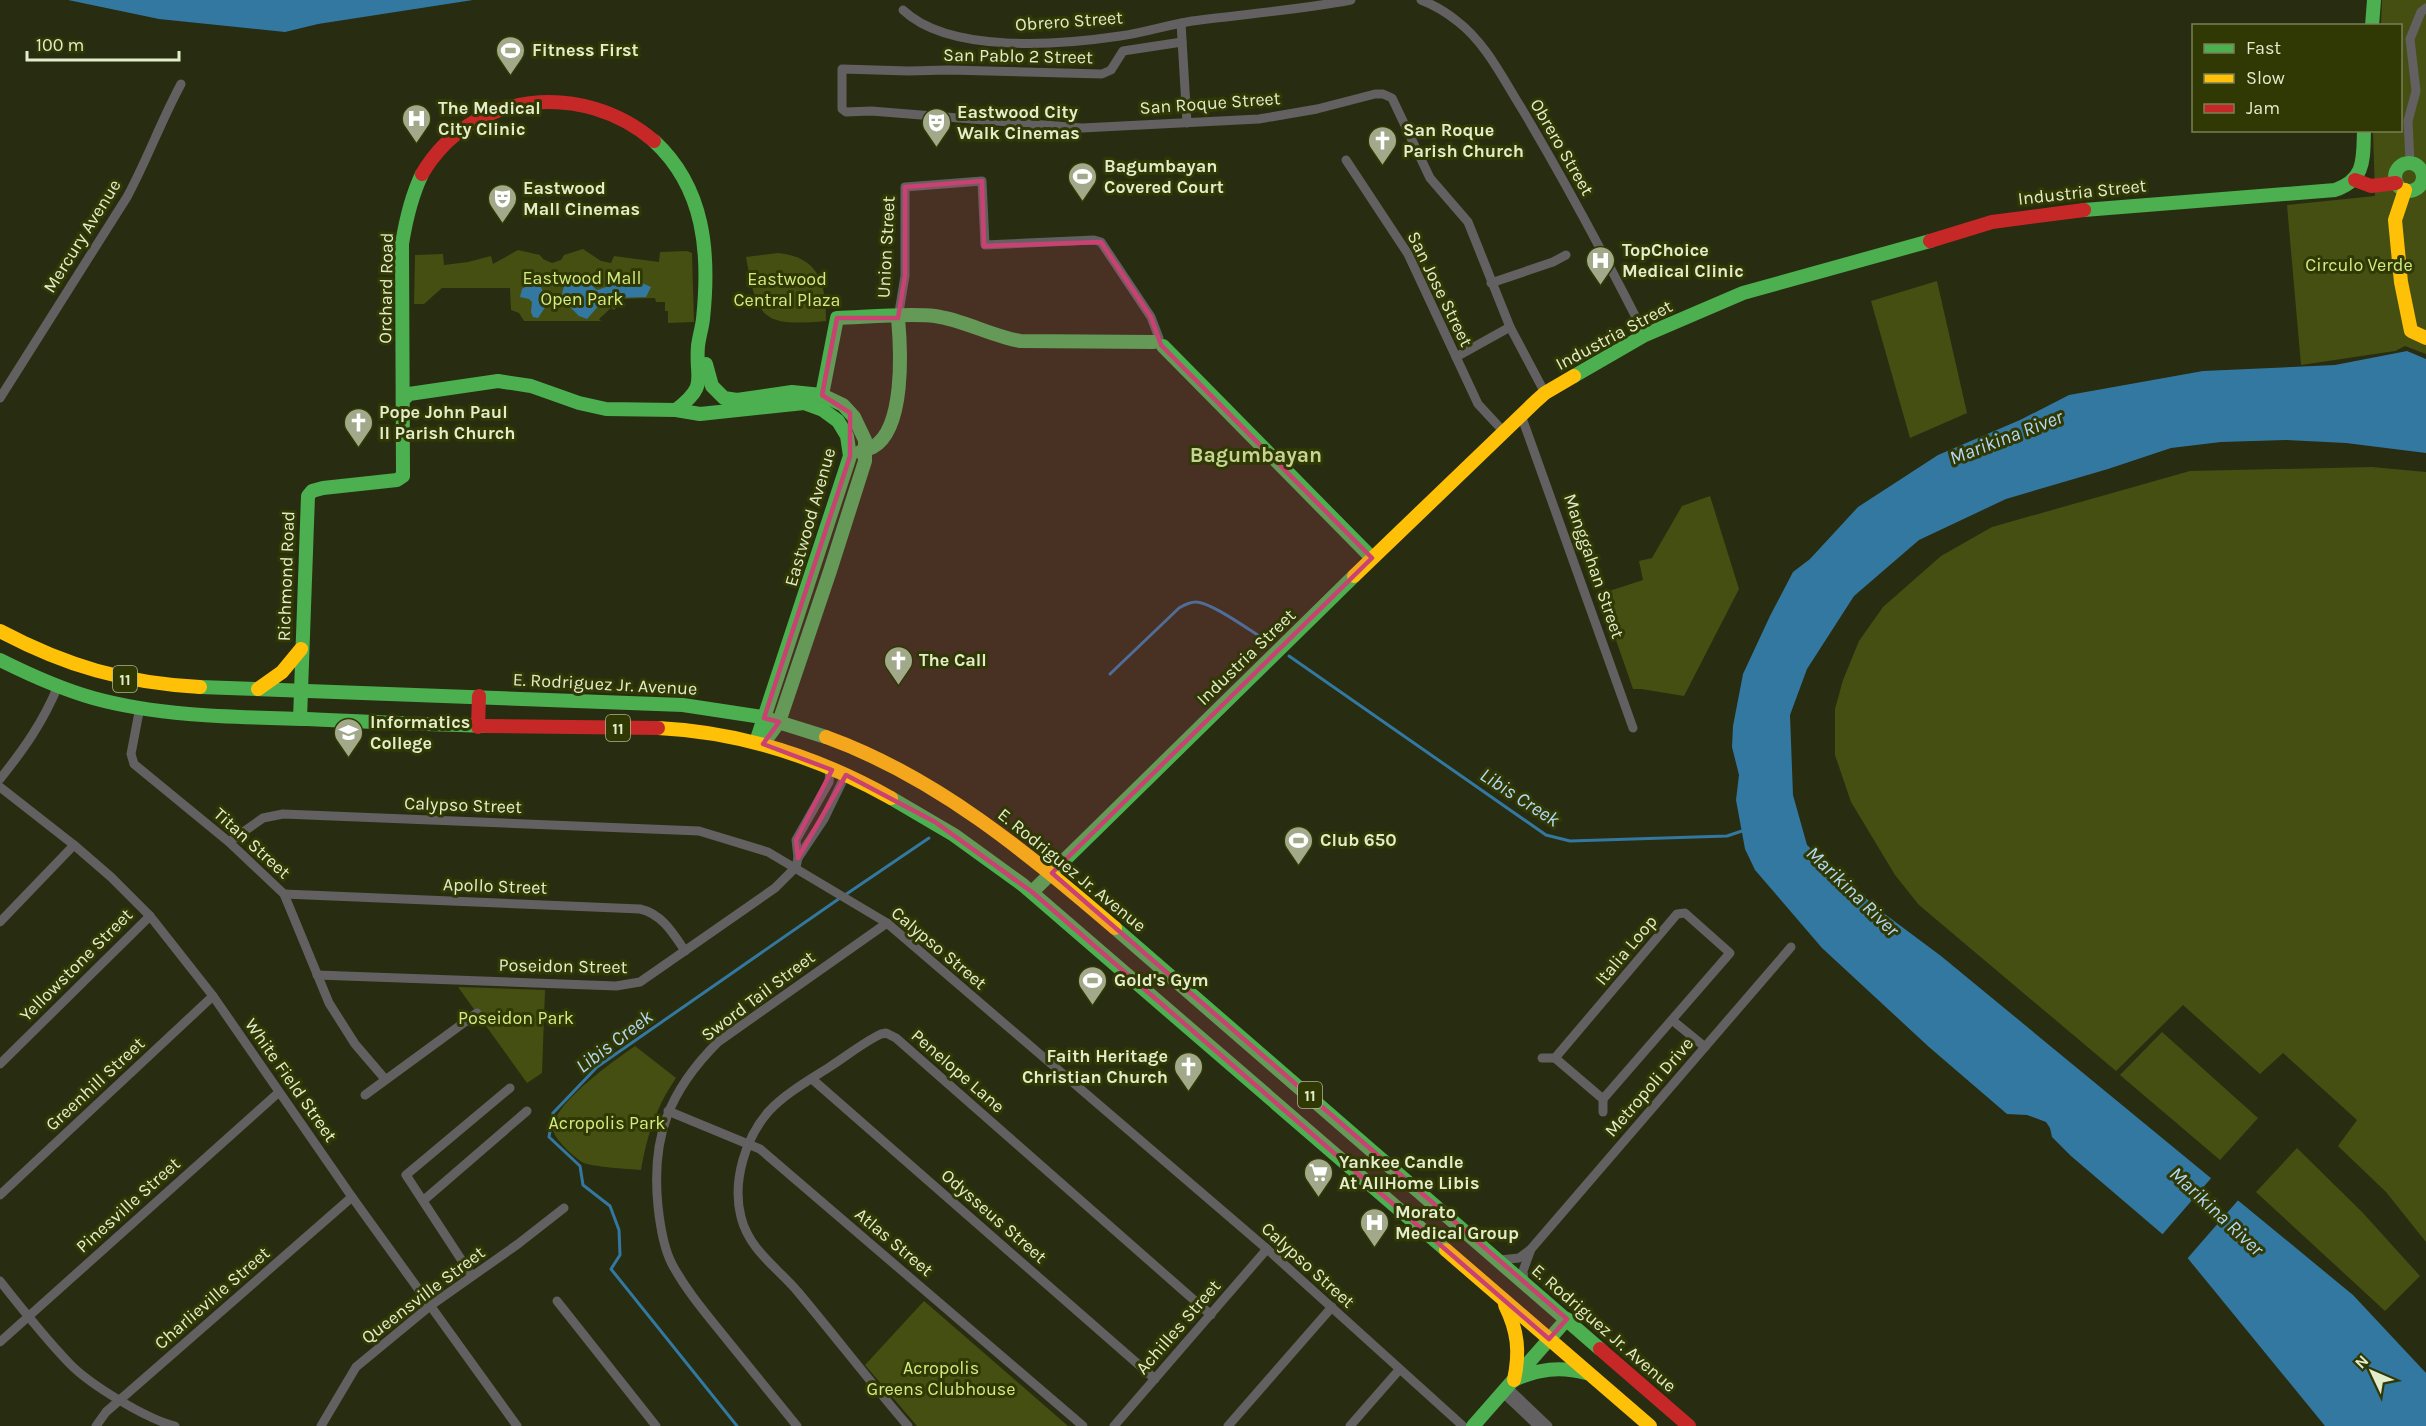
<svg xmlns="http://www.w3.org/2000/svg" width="2426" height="1426" viewBox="0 0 2426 1426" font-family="Karla,sans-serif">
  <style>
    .green { fill: #454f12 }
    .water { fill: #3378a0 }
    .pier { fill: #282c10 }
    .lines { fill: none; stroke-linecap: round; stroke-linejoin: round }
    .stream { stroke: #3378a0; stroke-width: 3 }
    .street { stroke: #626060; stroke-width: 9 }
    .fast { stroke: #4caf50; stroke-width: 14 }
    .slow { stroke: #ffc107; stroke-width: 14 }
    .jam { stroke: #c62828; stroke-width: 14 }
    .marked { fill: #c94271; fill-opacity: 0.2; stroke: #c94271; stroke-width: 4.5; stroke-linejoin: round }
    .labels { text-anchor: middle; stroke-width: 6; stroke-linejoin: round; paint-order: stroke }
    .shield { fill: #303804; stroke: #adb68f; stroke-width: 1.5 }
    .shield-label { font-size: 16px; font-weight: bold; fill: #e3eccb }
    .street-label { font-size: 18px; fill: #e3eccb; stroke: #303804 }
    .poi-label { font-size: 18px; font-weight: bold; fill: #e3eccb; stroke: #303804; text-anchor: start }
    .park-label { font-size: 18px; fill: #d4eb82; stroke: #303804 }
    .water-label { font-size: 20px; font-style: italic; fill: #b4d8f3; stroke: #303804 }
    .quarter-label { font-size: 21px; font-weight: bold; fill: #c5d591; stroke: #303804 }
  </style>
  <rect width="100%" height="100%" fill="#282c10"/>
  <g class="green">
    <polygon points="2382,0 2426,0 2426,354 2405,346 2395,351 2301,365 2287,205 2375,196 2373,131 2400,130 2400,26 2381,25"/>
    <polygon points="583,249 601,261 611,263 614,256 659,262 660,252 687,251 692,253 694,322 668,323 668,311 665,311 665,302 656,302 655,298 616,299 616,308 614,310 611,308 599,319 601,321 524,321 519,313 511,310 510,288 442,288 424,304 414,304 415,255 443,254 444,265 468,262 491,256 493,264 518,250 540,255 543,259 552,263 561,260 564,255"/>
    <path d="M 778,253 C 820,257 826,285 826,321 C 761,327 757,318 746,257 Z"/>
    <polygon points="1937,281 1967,413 1910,438 1871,301"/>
    <polygon points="2372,467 2426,472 2426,1242 2386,1192 2338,1146 2357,1120 2283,1053 2260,1074 2183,1005 2116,1071 1919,905 1895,875 1851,802 1835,755 1835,709 1843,680 1859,641 1883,607 1941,556 1992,527 2190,471"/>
    <polygon points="1710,496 1739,589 1684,696 1641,689 1633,689 1600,594 1643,580 1639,561 1652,558 1682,506"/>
    <polygon points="458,987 545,990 542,1073 527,1083"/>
    <polygon points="2162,1032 2258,1118 2220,1160 2120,1075"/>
    <path d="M 635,1046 L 676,1078 C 656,1107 647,1136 641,1170 C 629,1169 590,1167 582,1162 C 574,1157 553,1138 553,1129 C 552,1104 615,1060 635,1046 Z"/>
    <polygon points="2297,1148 2363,1213 2420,1276 2385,1311 2256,1192"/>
    <polygon points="924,1301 1068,1426 917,1426 865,1365"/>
  </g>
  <g class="water">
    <polygon points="68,0 473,0 318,24 285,32 159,19"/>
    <polygon points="580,280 587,281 597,290 612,285 626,287 640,282 651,287 646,297 609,298 601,303 587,319 579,316 570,307 551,304 546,306 538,318 533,317 531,312 532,302 529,299 520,297 522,289 528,285 541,287 545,297 555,300 562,294 564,286"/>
    <polygon points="2407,351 2426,359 2426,453 2346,443 2286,440 2221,442 2171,448 2108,469 2006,499 1919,540 1854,596 1807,669 1790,715 1793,795 1807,845 1878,909 1941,956 2353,1295 2426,1373 2426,1426 2325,1426 2181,1250 2071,1156 2052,1137 2050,1128 2046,1122 2027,1115 2007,1114 1929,1047 1822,948 1755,870 1745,849 1736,800 1739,775 1732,747 1733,726 1743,674 1770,616 1793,572 1810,559 1858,507 1938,455 2020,420 2069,395 2203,371 2335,365"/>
  </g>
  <polygon class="pier" points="2213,1176 2240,1198 2186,1260 2161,1236"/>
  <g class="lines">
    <g class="stream">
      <polyline points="1289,656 1546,835 1570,841 1727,836 1745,830"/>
      <path d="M 1110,674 L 1179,608 C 1184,605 1190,602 1196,602 C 1211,602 1252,632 1267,641"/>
      <polyline points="845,895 929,838"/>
      <polyline points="737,1426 611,1269 620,1255 619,1230 610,1206 583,1185 580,1166 549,1137 553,1113 597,1067 840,898"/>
    </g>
    <g class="street">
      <path d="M 1421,0 C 1434,5 1446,12 1457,21 C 1486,43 1503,79 1522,109 C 1566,183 1606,258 1645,335"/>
      <path d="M 903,10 C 949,54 1060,45 1120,36 C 1144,33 1167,25 1192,21 C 1245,14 1298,10 1351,0"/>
      <polyline points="1181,23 1187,123"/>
      <polyline points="1182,42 1123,51 1111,70 1102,74 948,70 909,71 842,69 842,109 846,112 871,111 1082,128 1259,119 1317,109 1375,94 1383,94 1392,98 1430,178 1468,222 1510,327 1545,393"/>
      <polyline points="1346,160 1408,254 1478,404 1504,432"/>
      <polyline points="2410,162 2408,121 2416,91 2410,39 2421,12 2426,8"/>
      <polyline points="1491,283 1553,262 1566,255"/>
      <polyline points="898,318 905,276 905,187 982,181 985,245 1094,240 1101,242 1151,317 1159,338"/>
      <polyline points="1456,357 1510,327"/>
      <path d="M 0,398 L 127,197 C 147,160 161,121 181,84"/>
      <polyline points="1521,415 1633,728"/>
      <polyline points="140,707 131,754 134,764 229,842 284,894 329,1003 355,1044 385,1079"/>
      <path d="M 0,779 C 24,749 43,722 58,686"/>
      <polyline points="0,787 74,845 111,877 150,916 213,996 352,1197 517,1426"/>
      <polyline points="229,842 263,818 283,814 699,831 768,852 887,923 1267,1249 1463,1426"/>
      <polyline points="798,858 824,819 843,780 849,776"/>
      <path d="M 284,894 L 640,909 C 662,914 673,933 685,951"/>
      <polygon points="1685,913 1730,953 1603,1099 1555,1058 1677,914"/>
      <polyline points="0,922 74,845"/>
      <polyline points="317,975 616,986 640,982 775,888 796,867 798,858 796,840 829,782 830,768"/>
      <polyline points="1672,1020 1705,1047"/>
      <polyline points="1542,1058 1555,1058"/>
      <polyline points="0,1064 150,916"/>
      <polyline points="812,1079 1155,1379"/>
      <polyline points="365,1095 477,1013"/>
      <polyline points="668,1111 760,1149 1083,1426"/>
      <polyline points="1603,1112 1603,1099"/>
      <polyline points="0,1195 213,996"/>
      <polyline points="424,1200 527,1111"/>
      <polyline points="1500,1260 1519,1258 1531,1249 1791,947"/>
      <polyline points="472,1276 406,1175 510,1088"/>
      <path d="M 0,1281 C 22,1309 44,1337 69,1363 C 89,1384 146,1419 175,1426"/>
      <polyline points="1524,1281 1523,1271 1531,1249"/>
      <polyline points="557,1301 656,1426"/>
      <polyline points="0,1342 278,1093"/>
      <polyline points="1507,1387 1548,1426"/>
      <polyline points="1502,1392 1538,1426"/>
      <polyline points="96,1426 106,1412 352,1197"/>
      <polyline points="321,1426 356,1367 430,1306 518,1244 564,1208"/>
      <path d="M 797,1426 C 774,1398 751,1369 728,1341 C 708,1316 687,1292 672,1264 C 663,1247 660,1225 658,1206 C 651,1137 669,1091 718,1042 L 887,923"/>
      <path d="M 908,1426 C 870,1382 835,1336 798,1292 C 778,1268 749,1250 741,1217 C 732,1182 745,1138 769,1111 C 786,1093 811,1079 831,1066 C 848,1055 864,1042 881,1034 L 886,1033 L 896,1038 L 1211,1315"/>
      <polyline points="1114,1426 1267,1249"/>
      <polyline points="1228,1426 1332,1307"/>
      <polyline points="1350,1426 1399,1370"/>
    </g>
    <g class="fast">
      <polyline points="2372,26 2374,0"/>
      <path d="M 654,141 C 705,188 710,253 703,319 C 702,328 699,337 698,346 C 695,381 709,384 676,410"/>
      <circle cx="2409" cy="177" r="14"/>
      <path d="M 2084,210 L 2335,190 C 2366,179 2363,159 2364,130"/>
      <polyline points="1163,346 1372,558"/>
      <polyline points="706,364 712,386 724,398 737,400 792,392 822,395 843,405 854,417 865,440 865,461 830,571 779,722 763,744"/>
      <polyline points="1574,376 1645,335 1743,293 1930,241"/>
      <path d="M 822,395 L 837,318 C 866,317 908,313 935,316 C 964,320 991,336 1020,341 L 1154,342"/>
      <polyline points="404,399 409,394 498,381 531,386 579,403 606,409 676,410 700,414 804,403 823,410 838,421 847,436 850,456 756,742"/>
      <path d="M 860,452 C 864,450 869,449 873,447 C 905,429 901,350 898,318"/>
      <path d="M 0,660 C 30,675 61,689 93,698 C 162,717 236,717 307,719 C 366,722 426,724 485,726"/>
      <polyline points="200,687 683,705 762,717 826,737"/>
      <path d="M 300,719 L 308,496 L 312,491 L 323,488 L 397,480 L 403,476 L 402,244 C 406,219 411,197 422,174"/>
      <polyline points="891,798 954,835 1023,885 1446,1250"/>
      <polyline points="1032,892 1354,576"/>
      <polyline points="1115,928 1600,1349"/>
      <path d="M 1514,1380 C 1538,1369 1560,1366 1586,1373"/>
      <polyline points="1473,1426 1567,1319"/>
    </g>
    <g class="slow">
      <polyline points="2405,190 2395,220 2401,282 2411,331 2426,338"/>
      <polyline points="1354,576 1536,401 1545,393 1574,376"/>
      <path d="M 0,631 C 66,666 125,683 200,687"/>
      <polyline points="258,689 282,672 301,649"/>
      <path d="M 658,728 C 740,732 820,758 891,798"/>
      <path d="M 826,737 C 937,777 1027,853 1115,928"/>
      <polyline points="1446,1250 1650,1426"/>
      <path d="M 1505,1305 C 1518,1331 1520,1352 1514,1380"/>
    </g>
    <g class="jam">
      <path d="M 422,174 C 471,90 583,80 654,141"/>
      <polyline points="2355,180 2371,186 2396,183"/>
      <polyline points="1930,241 1992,222 2084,210"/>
      <polyline points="485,726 658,728"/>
      <polyline points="478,727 479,696"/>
      <polyline points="1600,1349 1689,1426"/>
    </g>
  </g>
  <path class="marked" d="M 982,181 L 984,246 L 1101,242 L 1151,317 L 1161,345 L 1372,558 L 1052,873 L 1567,1319 L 1549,1339 L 1032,892 L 935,822 L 846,775 L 798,858 L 796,840 L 832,770 L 763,744 L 779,722 L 764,718 L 850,456 L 850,413 L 822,395 L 837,318 L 898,318 L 905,276 L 905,187 Z"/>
  <defs>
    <symbol id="stadium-pin" viewBox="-11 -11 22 30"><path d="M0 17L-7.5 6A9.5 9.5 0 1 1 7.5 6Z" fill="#a2a98a" stroke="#303804"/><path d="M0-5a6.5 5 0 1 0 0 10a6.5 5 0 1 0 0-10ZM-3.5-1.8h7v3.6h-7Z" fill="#fff"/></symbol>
    <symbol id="hospital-pin" viewBox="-11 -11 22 30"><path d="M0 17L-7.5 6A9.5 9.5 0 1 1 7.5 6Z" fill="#a2a98a" stroke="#303804"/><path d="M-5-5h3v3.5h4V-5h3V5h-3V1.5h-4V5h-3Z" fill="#fff"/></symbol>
    <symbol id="theatre-pin" viewBox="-11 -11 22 30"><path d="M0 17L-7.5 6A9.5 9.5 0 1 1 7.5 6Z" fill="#a2a98a" stroke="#303804"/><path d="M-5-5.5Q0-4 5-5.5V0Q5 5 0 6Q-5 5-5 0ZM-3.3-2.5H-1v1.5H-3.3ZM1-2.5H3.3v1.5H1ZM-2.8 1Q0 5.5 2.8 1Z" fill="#fff"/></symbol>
    <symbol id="church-pin" viewBox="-11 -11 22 30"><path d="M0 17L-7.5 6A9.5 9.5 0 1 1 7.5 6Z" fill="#a2a98a" stroke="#303804"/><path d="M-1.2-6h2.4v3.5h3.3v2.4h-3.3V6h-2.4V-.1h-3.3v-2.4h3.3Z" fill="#fff"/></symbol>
    <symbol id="university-pin" viewBox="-11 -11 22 30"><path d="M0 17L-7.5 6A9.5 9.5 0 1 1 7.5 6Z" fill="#a2a98a" stroke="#303804"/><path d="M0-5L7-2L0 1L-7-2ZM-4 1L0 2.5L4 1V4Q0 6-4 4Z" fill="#fff"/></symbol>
    <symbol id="supermarket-pin" viewBox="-11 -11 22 30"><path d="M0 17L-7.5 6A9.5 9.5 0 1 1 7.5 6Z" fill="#a2a98a" stroke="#303804"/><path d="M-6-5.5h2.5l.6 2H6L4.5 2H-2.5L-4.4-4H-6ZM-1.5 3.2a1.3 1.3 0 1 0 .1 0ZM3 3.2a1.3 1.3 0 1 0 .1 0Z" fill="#fff"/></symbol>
  </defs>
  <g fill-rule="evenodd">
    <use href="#stadium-pin" x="494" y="34" width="33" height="45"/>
    <use href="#hospital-pin" x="400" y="102" width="33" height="45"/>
    <use href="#theatre-pin" x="920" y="106" width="33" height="45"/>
    <use href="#church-pin" x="1366" y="124" width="33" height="45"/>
    <use href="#stadium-pin" x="1066" y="160" width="33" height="45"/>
    <use href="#theatre-pin" x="486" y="182" width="33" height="45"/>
    <use href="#hospital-pin" x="1584" y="244" width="33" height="45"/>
    <use href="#church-pin" x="342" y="406" width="33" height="45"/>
    <use href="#church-pin" x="882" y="644" width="33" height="45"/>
    <use href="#university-pin" x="332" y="716" width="33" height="45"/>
    <use href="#stadium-pin" x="1282" y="824" width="33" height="45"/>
    <use href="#stadium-pin" x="1076" y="964" width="33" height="45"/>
    <use href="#church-pin" x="1172" y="1050" width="33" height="45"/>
    <use href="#supermarket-pin" x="1302" y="1156" width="33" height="45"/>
    <use href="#hospital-pin" x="1358" y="1206" width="33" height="45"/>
  </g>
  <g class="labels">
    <g class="shield">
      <rect x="113" y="666" width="24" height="26" rx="4.5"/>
      <rect x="606" y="715" width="24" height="26" rx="4.5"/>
      <rect x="1298" y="1082" width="24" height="26" rx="4.5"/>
    </g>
    <g class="shield-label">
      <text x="125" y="685">11</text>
      <text x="618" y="734">11</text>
      <text x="1310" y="1101">11</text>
    </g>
    <g class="street-label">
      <text transform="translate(1069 21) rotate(-4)" y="6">Obrero Street</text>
      <text transform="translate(1018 56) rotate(1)" y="6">San Pablo 2 Street</text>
      <text transform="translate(1210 103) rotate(-4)" y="6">San Roque Street</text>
      <text transform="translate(1562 147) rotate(60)" y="6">Obrero Street</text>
      <text transform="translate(2082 192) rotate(-6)" y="6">Industria Street</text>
      <text transform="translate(82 236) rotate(-58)" y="6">Mercury Avenue</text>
      <text transform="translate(886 247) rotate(-87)" y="6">Union Street</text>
      <text transform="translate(386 288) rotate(-89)" y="6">Orchard Road</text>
      <text transform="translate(1440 289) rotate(64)" y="6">San Jose Street</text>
      <text transform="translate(1614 335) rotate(-28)" y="6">Industria Street</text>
      <text transform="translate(810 517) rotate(-74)" y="6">Eastwood Avenue</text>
      <text transform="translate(1594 566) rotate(71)" y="6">Manggahan Street</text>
      <text transform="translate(286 576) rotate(-88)" y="6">Richmond Road</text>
      <text transform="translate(1246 657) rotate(-44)" y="6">Industria Street</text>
      <text transform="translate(605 684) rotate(3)" y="6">E. Rodriguez Jr. Avenue</text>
      <text transform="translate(463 805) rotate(2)" y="6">Calypso Street</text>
      <text transform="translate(252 843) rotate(42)" y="6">Titan Street</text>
      <text transform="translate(1072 870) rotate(39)" y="6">E. Rodriguez Jr. Avenue</text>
      <text transform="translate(495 886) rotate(2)" y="6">Apollo Street</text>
      <text transform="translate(939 948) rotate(40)" y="6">Calypso Street</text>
      <text transform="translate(1626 950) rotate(-50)" y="6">Italia Loop</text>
      <text transform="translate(76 965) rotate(-45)" y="6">Yellowstone Street</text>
      <text transform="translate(563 966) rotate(1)" y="6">Poseidon Street</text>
      <text transform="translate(758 996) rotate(-37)" y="6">Sword Tail Street</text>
      <text transform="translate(958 1071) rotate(41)" y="6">Penelope Lane</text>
      <text transform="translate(291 1080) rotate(55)" y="6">White Field Street</text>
      <text transform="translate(95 1084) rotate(-43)" y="6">Greenhill Street</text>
      <text transform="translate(1649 1087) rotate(-49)" y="6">Metropoli Drive</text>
      <text transform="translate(128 1205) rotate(-42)" y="6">Pinesville Street</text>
      <text transform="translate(994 1216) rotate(41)" y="6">Odysseus Street</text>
      <text transform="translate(894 1242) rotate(40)" y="6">Atlas Street</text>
      <text transform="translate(1308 1265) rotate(42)" y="6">Calypso Street</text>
      <text transform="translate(423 1295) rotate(-37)" y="6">Queensville Street</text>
      <text transform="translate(212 1298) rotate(-41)" y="6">Charlieville Street</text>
      <text transform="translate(1178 1327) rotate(-49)" y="6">Achilles Street</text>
      <text transform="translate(1604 1328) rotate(41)" y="6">E. Rodriguez Jr. Avenue</text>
    </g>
    <g class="poi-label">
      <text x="532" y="56">Fitness First</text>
      <text x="438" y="114">The Medical<tspan x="438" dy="21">City Clinic</tspan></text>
      <text x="957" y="118">Eastwood City<tspan x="957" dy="21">Walk Cinemas</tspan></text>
      <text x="1403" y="136">San Roque<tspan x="1403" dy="21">Parish Church</tspan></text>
      <text x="1104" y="172">Bagumbayan<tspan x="1104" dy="21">Covered Court</tspan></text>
      <text x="523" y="194">Eastwood<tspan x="523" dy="21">Mall Cinemas</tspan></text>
      <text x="1622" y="256">TopChoice<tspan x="1622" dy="21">Medical Clinic</tspan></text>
      <text x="379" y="418">Pope John Paul<tspan x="379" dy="21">II Parish Church</tspan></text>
      <text x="919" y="666">The Call</text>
      <text x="370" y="728">Informatics<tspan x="370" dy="21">College</tspan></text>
      <text x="1320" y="846">Club 650</text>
      <text x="1114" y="986">Gold's Gym</text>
      <text x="1168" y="1062" text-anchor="end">Faith Heritage<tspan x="1168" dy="21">Christian Church</tspan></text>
      <text x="1339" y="1168">Yankee Candle<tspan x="1339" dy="21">At AllHome Libis</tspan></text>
      <text x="1395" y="1218">Morato<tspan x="1395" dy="21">Medical Group</tspan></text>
    </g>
    <g class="park-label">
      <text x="2359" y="271">Circulo Verde</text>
      <text x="582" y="284">Eastwood Mall<tspan x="582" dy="21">Open Park</tspan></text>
      <text x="787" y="285">Eastwood<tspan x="787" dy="21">Central Plaza</tspan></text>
      <text x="516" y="1024">Poseidon Park</text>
      <text x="607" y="1129">Acropolis Park</text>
      <text x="941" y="1374">Acropolis<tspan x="941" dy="21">Greens Clubhouse</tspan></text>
    </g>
    <g class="water-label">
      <text transform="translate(2006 437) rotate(-21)" y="7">Marikina River</text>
      <text transform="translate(1520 797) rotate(33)" y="7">Libis Creek</text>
      <text transform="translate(1853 891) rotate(44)" y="7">Marikina River</text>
      <text transform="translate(614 1041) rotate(-37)" y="7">Libis Creek</text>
      <text transform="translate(2217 1211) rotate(43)" y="7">Marikina River</text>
    </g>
    <g class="quarter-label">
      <text x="1256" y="462">Bagumbayan</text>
    </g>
  </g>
  <rect x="2192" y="24" width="210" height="108" fill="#303804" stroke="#788054" stroke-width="1.5"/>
  <rect x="2204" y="44" width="30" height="9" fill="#4caf50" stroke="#788054" stroke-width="1.5"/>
  <text x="2246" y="54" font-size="18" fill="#e3eccb">Fast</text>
  <rect x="2204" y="74" width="30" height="9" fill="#ffc107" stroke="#788054" stroke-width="1.5"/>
  <text x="2246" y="84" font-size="18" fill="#e3eccb">Slow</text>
  <rect x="2204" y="104" width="30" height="9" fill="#c62828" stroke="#788054" stroke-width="1.5"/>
  <text x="2246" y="114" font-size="18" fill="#e3eccb">Jam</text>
  <g transform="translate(2372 1372) rotate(314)" stroke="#303804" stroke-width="4.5" paint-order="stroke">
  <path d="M0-4.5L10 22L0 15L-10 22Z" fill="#e3eccb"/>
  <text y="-9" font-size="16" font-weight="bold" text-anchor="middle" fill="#e3eccb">N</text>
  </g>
  <path d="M27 51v9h152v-9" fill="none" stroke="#e3eccb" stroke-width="3"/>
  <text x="36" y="51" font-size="18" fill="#e3eccb" stroke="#303804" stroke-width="4.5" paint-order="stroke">100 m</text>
</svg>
